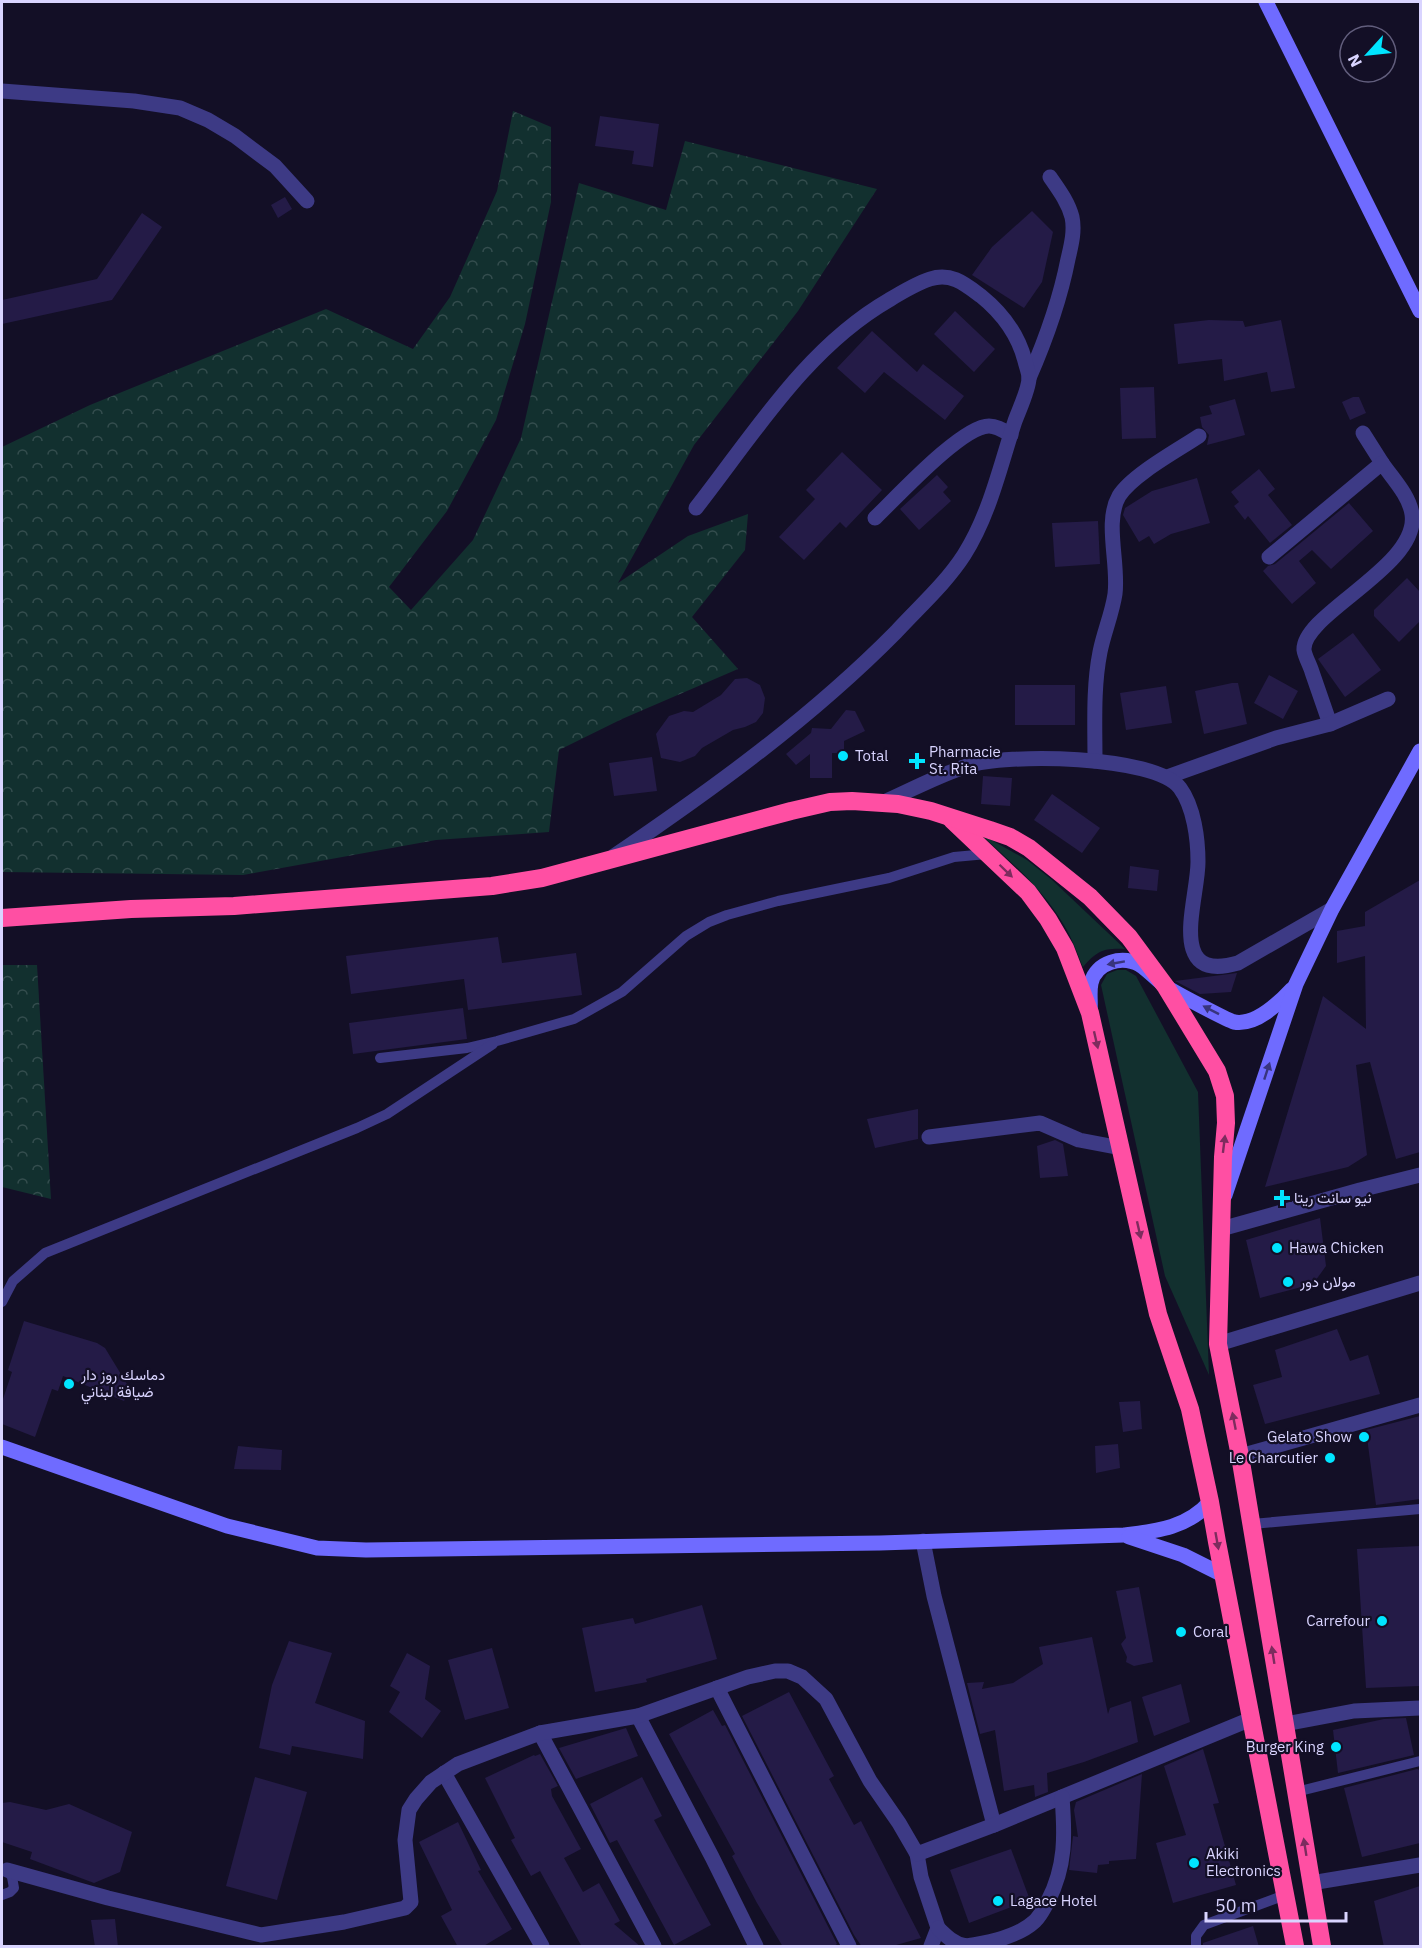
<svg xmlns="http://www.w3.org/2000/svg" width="1422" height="1948" viewBox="0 0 1422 1948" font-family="'IBM Plex Sans',Vazirmatn,sans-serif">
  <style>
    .forest { fill: url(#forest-crowns) }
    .garden { fill: #12302f }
    .building { fill: #241b47 }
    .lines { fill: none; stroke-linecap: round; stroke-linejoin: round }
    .lane { stroke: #3d3a85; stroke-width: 10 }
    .street { stroke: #3d3a85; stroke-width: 15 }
    .secondary { stroke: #6f6bff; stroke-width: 15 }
    .highway { stroke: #ff4fa3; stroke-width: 18 }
    .oneway { fill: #7d2c5e }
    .oneway2 { fill: #38347d }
    .poi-dot { fill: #00e5ff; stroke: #130f26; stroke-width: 2 }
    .labels { text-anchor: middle; stroke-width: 4.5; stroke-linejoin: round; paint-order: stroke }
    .poi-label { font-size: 15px; fill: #d9d4ff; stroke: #130f26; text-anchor: start }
  </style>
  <defs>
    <pattern id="forest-crowns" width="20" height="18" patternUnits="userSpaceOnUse" patternTransform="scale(1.5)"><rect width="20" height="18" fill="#12302f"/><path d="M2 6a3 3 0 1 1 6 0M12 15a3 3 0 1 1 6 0" fill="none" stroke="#344d4e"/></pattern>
  </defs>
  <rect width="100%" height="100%" fill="#130f26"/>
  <g class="forest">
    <polygon points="513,111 551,127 551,202 525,324 496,420 447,511 389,587 411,610 473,540 521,438 579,183 666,210 685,141 877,189 798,311 694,445 618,583 688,536 748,514 745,550 692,617 738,669 622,719 559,750 549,832 436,840 243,875 2,872 2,447 90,405 326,309 413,349 450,297 497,191"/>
    <polygon points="2,965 37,965 51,1199 2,1187"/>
  </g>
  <g class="garden">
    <path d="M 979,833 L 1027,860 L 1051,879 L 1125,949 C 1103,948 1097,951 1083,967 C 1077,953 1072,938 1064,925 C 1042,888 1010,861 979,833 Z"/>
    <polygon points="1117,970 1126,970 1136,976 1198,1092 1209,1375 1165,1276 1101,985 1107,974"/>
  </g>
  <g class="building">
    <polygon points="600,116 659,124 653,167 632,164 634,151 595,146"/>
    <polygon points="285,197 292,209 278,218 271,205"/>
    <polygon points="1032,211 1053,232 1042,282 1024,308 972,275 992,247"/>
    <polygon points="142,213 162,227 112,300 2,324 2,300 97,279"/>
    <polygon points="955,311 995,349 974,372 934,334"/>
    <polygon points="1209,320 1243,321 1245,327 1281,320 1295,388 1271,392 1267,372 1224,381 1222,359 1178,364 1174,324"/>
    <polygon points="872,331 917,372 923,364 964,396 945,420 884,372 865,393 837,368"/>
    <polygon points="1154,387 1156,438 1122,439 1120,388"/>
    <polygon points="1353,397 1359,397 1366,413 1350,420 1342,402"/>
    <polygon points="1235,399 1245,435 1207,445 1209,435 1202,427 1200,417 1212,414 1209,406"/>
    <polygon points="842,452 882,490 846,528 840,522 804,560 779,537 815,499 806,490"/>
    <polygon points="1259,469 1275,489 1268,495 1292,525 1270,543 1248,516 1245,520 1234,506 1239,502 1231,492"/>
    <polygon points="937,475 948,487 943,492 951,501 919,530 900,509"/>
    <polygon points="1197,478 1210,523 1171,534 1154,544 1149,536 1139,542 1123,515 1125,508 1152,491"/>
    <polygon points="1349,503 1373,531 1331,569 1312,550 1299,561 1316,583 1292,604 1263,571 1268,566 1275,564"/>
    <polygon points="1098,521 1100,564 1055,567 1052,523"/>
    <polygon points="1407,578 1420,592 1420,621 1399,642 1374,616 1374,610"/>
    <polygon points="1353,633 1381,670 1345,697 1318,659"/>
    <polygon points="1269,675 1298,691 1283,719 1254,703"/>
    <polygon points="747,678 760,685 765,698 763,713 756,722 745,727 733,730 702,748 695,756 680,762 661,758 656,734 669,716 684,711 693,712 721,695 735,679"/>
    <polygon points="1232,683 1238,683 1247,724 1204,734 1195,691"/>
    <rect x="1015" y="685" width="60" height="40"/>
    <polygon points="1166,686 1172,723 1126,730 1120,693"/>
    <polygon points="846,710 855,711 865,731 844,741 844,753 832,753 832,778 810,778 810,754 796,765 786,754 811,733 812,728 831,729"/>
    <polygon points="652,757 657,791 614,796 609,763"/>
    <polygon points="983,776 1012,778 1010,806 981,804"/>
    <polygon points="1052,794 1100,828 1082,853 1034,820"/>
    <polygon points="1130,866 1159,870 1157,891 1128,888"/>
    <polygon points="1420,880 1420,1152 1396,1159 1370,1062 1356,1065 1367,1155 1348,1167 1265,1187 1323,996 1366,1029 1365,956 1337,963 1337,931 1365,926 1365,912"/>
    <polygon points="498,937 502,963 576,953 582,995 468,1010 464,979 351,994 346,956"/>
    <polygon points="1237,973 1231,992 1200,994 1175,981"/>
    <polygon points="463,1008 467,1039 353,1054 349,1023"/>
    <polygon points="918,1109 918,1139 875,1148 867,1119"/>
    <polygon points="1055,1140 1063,1144 1068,1176 1040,1178 1037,1146"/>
    <polygon points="1320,1218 1326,1266 1313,1284 1260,1298 1246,1240"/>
    <polygon points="24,1321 97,1343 105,1348 130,1389 124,1401 63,1376 58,1391 52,1389 35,1437 2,1424 2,1402 12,1372 8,1370"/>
    <polygon points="1337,1329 1350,1361 1368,1355 1380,1394 1265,1424 1253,1385 1282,1377 1275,1350"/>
    <polygon points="1140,1401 1142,1429 1123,1432 1119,1402"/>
    <polygon points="1420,1416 1420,1499 1376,1505 1366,1430"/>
    <polygon points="1118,1444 1120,1468 1096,1473 1095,1446"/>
    <polygon points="238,1446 282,1450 281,1470 234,1469"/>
    <polygon points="1420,1546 1420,1686 1366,1688 1357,1549"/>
    <polygon points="1139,1587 1153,1662 1134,1666 1126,1662 1127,1657 1121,1644 1126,1638 1116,1591"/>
    <polygon points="702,1605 717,1659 646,1679 647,1682 595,1692 582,1628 633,1618 635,1624"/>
    <polygon points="1092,1637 1108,1714 1110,1708 1131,1701 1138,1742 1084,1762 1047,1773 1048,1792 1035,1797 1034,1785 1004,1791 995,1730 980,1734 967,1683 984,1682 982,1689 1013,1683 1043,1664 1039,1647"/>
    <polygon points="289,1641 332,1653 315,1703 365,1721 363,1759 292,1746 290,1755 259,1748 272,1685"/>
    <polygon points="492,1648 509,1708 465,1720 448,1660"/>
    <polygon points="407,1653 430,1666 425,1699 441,1711 422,1738 389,1712 400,1692 390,1686"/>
    <polygon points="1181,1684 1190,1722 1154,1736 1142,1697"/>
    <polygon points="789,1692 834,1776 829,1779 854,1825 861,1821 921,1938 889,1947 862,1947 854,1935 742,1716"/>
    <polygon points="713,1710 722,1726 725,1725 837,1944 833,1947 783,1947 757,1903 732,1856 735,1854 669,1734"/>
    <polygon points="1406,1718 1414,1755 1338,1773 1333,1730 1384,1719"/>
    <polygon points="626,1728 638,1756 576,1779 559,1748"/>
    <polygon points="1203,1749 1219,1803 1213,1804 1236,1885 1173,1903 1156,1843 1186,1835 1164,1766"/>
    <polygon points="540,1754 558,1786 551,1789 552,1796 581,1849 564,1858 583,1892 599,1883 620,1921 614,1924 641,1947 582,1947 540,1871 531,1876 511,1840 515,1838 485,1778 534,1755 535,1756"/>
    <polygon points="1417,1769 1420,1770 1420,1843 1362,1857 1344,1788"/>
    <polygon points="1142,1774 1136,1859 1109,1861 1109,1864 1098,1865 1097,1873 1069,1870 1073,1836 1078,1837 1074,1810 1076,1802"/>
    <polygon points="255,1777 307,1792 277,1900 226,1886"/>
    <polygon points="642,1777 662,1816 654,1820 711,1925 674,1945 617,1840 610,1843 590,1804"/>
    <polygon points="10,1802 46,1810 69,1804 132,1832 120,1872 94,1883 30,1859 32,1852 2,1842 2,1803"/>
    <polygon points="458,1822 481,1870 478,1871 512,1929 482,1947 458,1947 441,1916 452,1910 419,1842"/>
    <polygon points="1011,1849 1030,1900 969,1923 950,1870"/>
    <polygon points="1420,1886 1420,1947 1384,1947 1374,1901"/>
    <polygon points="115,1919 118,1947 95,1947 91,1920"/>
    <polygon points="1253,1926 1259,1947 1203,1947 1203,1943"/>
  </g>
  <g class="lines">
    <g class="lane">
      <polyline points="380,1058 467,1048 497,1041 574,1019 622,992 686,936 709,922 727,915 778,901 889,878 954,857 987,854"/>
      <polyline points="2,1302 13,1281 45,1253 357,1128 387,1114 493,1044"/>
      <polyline points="1252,1524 1420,1509"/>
      <polyline points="1296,1792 1420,1761"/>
      <polyline points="2,1895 10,1892 14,1888 12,1877 7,1869"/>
      <polyline points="1196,1946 1196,1936 1204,1925 1285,1895"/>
    </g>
    <g class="street">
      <polyline points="2,91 134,101 180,108 208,120 235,136 275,166 307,201"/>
      <path d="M 1029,378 C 1046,339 1060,300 1068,259 C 1071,246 1075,231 1072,217 C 1068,202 1059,190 1050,177"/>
      <polyline points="1363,433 1382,463"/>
      <path d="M 875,518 C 897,497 962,426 989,426 C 997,426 1004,431 1011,435"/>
      <path d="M 1269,557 L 1382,463 C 1393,479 1409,495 1412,514 C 1420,566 1302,614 1304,650 C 1305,657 1310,665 1312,672 C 1318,689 1324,707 1330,724"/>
      <path d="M 1095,761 C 1095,725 1093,687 1100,652 C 1104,632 1112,614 1115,594 C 1119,563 1104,522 1119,496 C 1132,475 1178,450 1199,436"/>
      <polyline points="1167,777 1276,738 1330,724 1388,699"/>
      <path d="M 884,802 C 911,790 939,775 967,766 C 1005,753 1155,755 1180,788 C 1194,807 1198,839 1198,862 C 1198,900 1165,984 1238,963 L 1332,909"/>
      <path d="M 614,856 C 714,788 811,718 896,632 C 919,607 946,583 964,555 C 990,514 1000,466 1015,421 C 1019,410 1029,389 1029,378 C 1029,373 1026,366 1025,361 C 1018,334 1002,313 981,296 C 965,284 951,272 930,279 C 915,284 902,292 889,300 C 806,348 754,434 696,508"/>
      <polyline points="929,1137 1040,1123 1079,1140 1121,1148"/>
      <polyline points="1221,1229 1360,1190 1420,1175"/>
      <polyline points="1218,1344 1420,1283"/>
      <polyline points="1240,1456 1420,1405"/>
      <polyline points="923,1541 934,1596 994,1825"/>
      <polyline points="717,1688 849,1946"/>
      <polyline points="638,1716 712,1857 756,1946"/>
      <polyline points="1285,1724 1354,1711 1420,1708"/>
      <polyline points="540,1733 654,1946"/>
      <polyline points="444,1773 542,1946"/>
      <polyline points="917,1854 921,1877 938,1928 931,1946"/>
      <polyline points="7,1870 108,1898 261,1935 344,1922 405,1908 411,1902 405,1840 409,1810 416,1799 431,1782 458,1764 540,1733 638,1716 748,1677 775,1671 788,1671 802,1677 826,1699 870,1781 899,1823 917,1854 994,1825 1251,1719"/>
      <polyline points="1311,1883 1420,1865"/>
      <path d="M 938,1928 C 946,1936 954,1944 966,1946 C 988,1943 1018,1937 1035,1921 C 1041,1915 1044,1908 1048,1901 C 1066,1866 1065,1835 1062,1797"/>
    </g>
    <g class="secondary">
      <polyline points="1266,2 1420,311"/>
      <path d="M 1090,1011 C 1091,1002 1089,992 1091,983 C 1096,962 1122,955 1140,965 C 1149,971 1156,979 1165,986 C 1172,991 1227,1020 1234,1022 C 1256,1026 1279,1003 1292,989"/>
      <polyline points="1225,1195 1296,984 1332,909 1420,751"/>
      <path d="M 2,1447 L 227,1526 L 317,1548 L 366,1550 L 880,1543 L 1124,1535 C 1157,1531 1187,1528 1210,1502"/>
      <polyline points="1129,1537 1183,1555 1223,1575"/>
    </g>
    <g class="highway">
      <polyline points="952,820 1028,892 1048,919 1065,948 1090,1013 1158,1314 1190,1409 1210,1502 1217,1542 1295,1946"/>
      <polyline points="2,918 131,909 234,906 492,886 542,878 791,811 830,802 852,801 898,804 931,811 990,830 1010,837 1029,848 1090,897 1129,937 1166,987 1217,1071 1225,1096 1226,1123 1223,1157 1218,1344 1240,1456 1322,1946"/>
    </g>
  </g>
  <defs><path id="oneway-solid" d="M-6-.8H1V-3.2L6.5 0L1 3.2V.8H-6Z" transform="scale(1.5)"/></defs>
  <g class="oneway">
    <use href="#oneway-solid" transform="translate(1006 871) rotate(44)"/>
    <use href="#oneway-solid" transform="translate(1096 1040) rotate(77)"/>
    <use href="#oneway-solid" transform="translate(1224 1144) rotate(-83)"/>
    <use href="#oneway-solid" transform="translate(1139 1230) rotate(77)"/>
    <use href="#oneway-solid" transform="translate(1234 1421) rotate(-101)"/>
    <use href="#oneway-solid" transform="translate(1217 1541) rotate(80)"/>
    <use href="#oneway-solid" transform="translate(1273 1655) rotate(-99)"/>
    <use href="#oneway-solid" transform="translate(1305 1847) rotate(-99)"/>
  </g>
  <g class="oneway2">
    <use href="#oneway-solid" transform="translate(1116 963) rotate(170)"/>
    <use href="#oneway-solid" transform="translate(1211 1010) rotate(-153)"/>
    <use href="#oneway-solid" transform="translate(1267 1071) rotate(-72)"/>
  </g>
  <g class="poi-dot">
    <circle cx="843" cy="756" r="6"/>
    <path d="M914 752h6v6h6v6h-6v6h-6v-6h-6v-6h6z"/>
    <path d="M1279 1189h6v6h6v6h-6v6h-6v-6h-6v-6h6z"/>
    <circle cx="1277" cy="1248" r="6"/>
    <circle cx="1288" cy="1282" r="6"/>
    <circle cx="69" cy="1384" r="6"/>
    <circle cx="1364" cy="1437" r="6"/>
    <circle cx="1330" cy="1458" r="6"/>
    <circle cx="1382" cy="1621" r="6"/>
    <circle cx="1181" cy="1632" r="6"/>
    <circle cx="1336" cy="1747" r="6"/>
    <circle cx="1194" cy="1863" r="6"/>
    <circle cx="998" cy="1901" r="6"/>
  </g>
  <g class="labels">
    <g class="poi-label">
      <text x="929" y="757">Pharmacie<tspan x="929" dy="17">St. Rita</tspan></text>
      <text x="855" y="761">Total</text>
      <text x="1294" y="1203">نيو سانت ريتا</text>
      <text x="1289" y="1253">Hawa Chicken</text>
      <text x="1300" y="1287">مولان دور</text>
      <text x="81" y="1380">دماسك روز دار<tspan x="81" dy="17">ضيافة لبناني</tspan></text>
      <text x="1352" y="1442" text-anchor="end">Gelato Show</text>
      <text x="1318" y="1463" text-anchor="end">Le Charcutier</text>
      <text x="1370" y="1626" text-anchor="end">Carrefour</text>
      <text x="1193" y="1637">Coral</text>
      <text x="1324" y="1752" text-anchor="end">Burger King</text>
      <text x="1206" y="1859">Akiki<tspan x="1206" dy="17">Electronics</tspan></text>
      <text x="1010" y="1906">Lagace Hotel</text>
    </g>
  </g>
  <rect width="1422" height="1948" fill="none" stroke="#d9d4ff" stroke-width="6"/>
  <g transform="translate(1368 54) rotate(243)"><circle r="28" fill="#130f26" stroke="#625e7d" stroke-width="1.5"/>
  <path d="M0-4.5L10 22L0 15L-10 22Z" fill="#00e5ff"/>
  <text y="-9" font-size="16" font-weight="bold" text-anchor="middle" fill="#d9d4ff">N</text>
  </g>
  <path d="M1206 1912v9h140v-9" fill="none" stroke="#d9d4ff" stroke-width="3"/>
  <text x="1215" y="1912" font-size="18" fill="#d9d4ff" stroke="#130f26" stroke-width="4.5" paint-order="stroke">50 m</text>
</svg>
